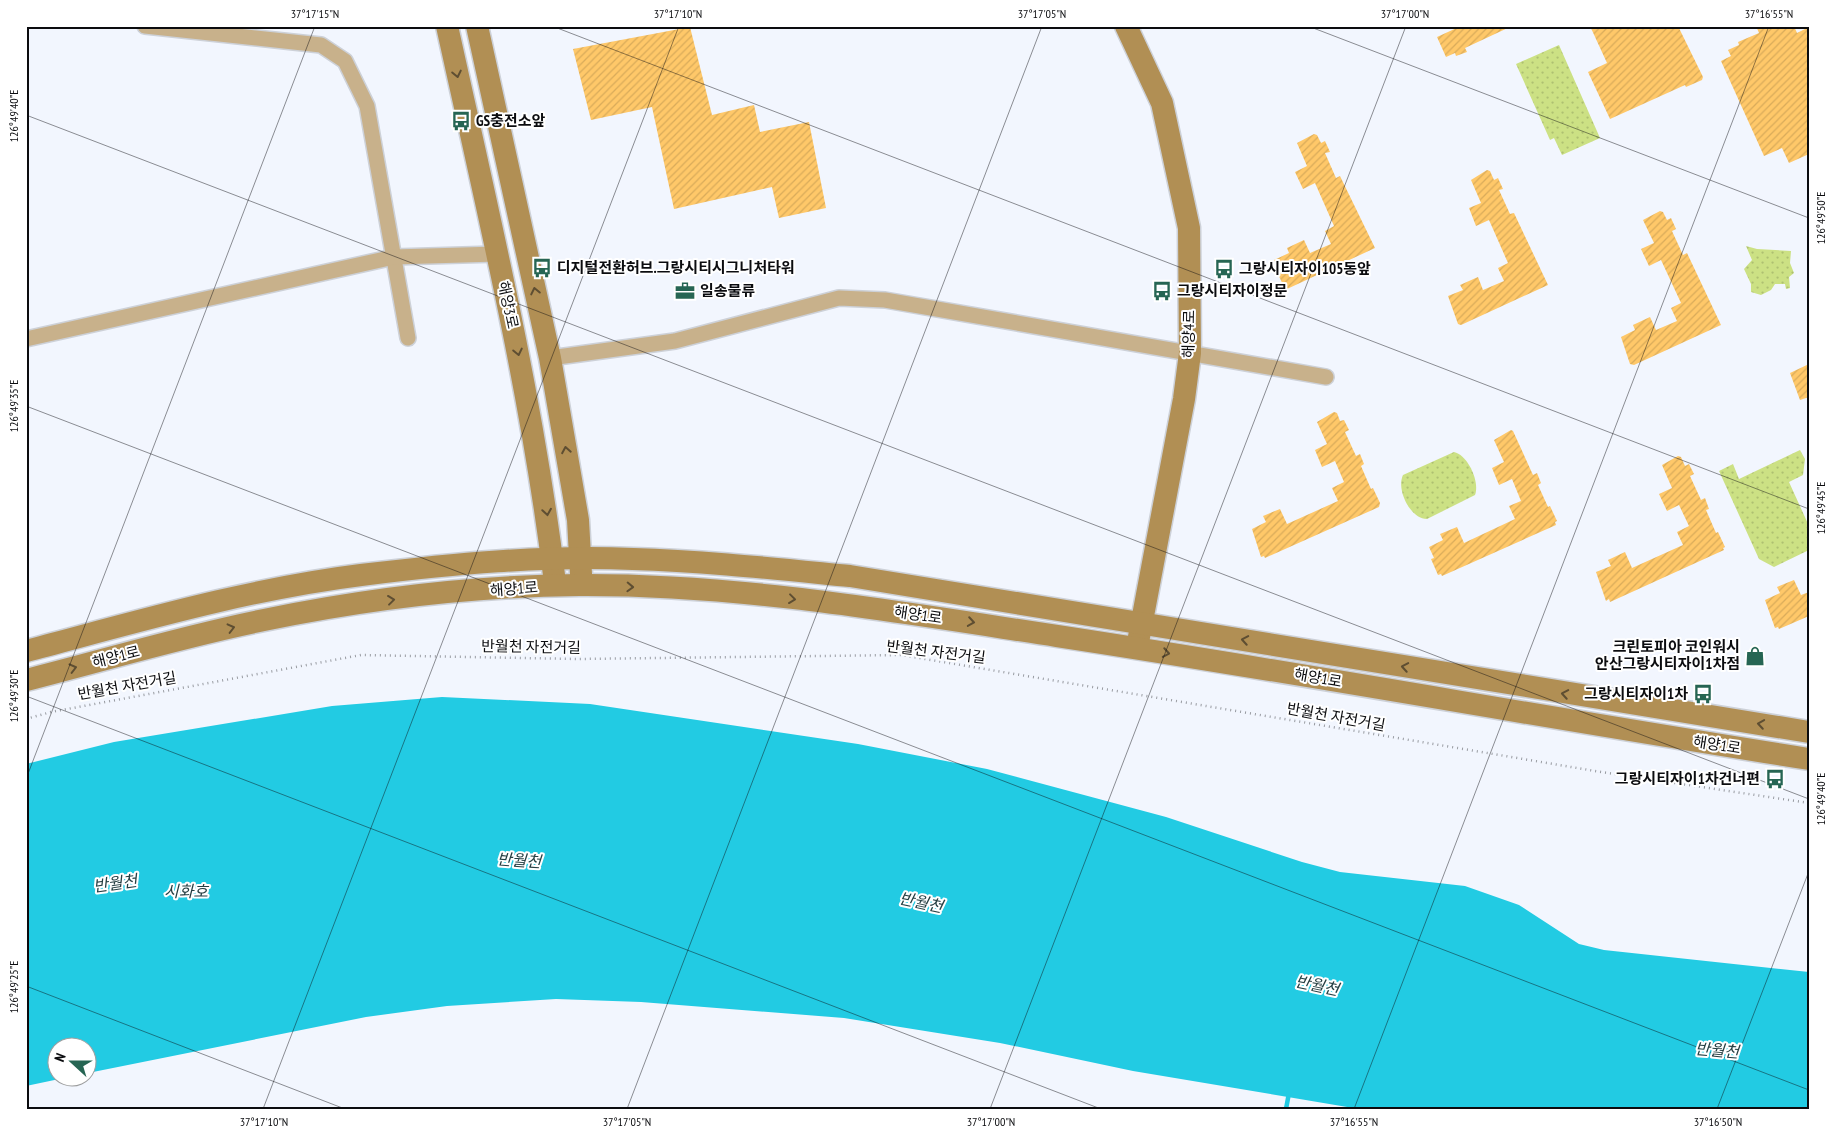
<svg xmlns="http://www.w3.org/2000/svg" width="1835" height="1135" viewBox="0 0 1835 1135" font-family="'PT Sans Narrow','Noto Sans KR',sans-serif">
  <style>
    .park { fill: url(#park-dots) }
    .water { fill: #22cbe3 }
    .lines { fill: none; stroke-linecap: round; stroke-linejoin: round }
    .stream { stroke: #22cbe3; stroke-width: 4.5 }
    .building { fill: url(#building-hatch) }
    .street-casing { stroke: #cdd1d8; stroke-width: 18 }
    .secondary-casing { stroke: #cdd1d8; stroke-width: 25 }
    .path { stroke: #989ba1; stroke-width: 2.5; stroke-dasharray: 1 4; stroke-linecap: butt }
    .street { stroke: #c8b18b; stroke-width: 15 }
    .secondary { stroke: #b18f54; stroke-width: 22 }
    .oneway { stroke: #5e4e32 }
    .ticks { fill: none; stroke: #0b0c0f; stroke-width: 1; stroke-opacity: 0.45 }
    .labels { text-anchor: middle; stroke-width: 4; stroke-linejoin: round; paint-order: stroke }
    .poi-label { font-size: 15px; font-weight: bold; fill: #0b0c0f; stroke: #fff; text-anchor: start }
    .street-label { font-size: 15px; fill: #0b0c0f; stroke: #fff }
    .water-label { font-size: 16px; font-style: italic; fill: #263f43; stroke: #fff }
    .neatline { fill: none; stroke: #0b0c0f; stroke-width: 2 }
    .ticks-label { font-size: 12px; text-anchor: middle; fill: #0b0c0f }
  </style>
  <defs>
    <pattern id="park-dots" width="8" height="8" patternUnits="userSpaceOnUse" patternTransform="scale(1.25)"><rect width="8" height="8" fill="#cce184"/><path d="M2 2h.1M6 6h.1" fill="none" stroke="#aec071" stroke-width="1.8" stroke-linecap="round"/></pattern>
    <pattern id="building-hatch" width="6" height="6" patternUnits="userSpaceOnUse" patternTransform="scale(1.25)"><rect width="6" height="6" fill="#ffc869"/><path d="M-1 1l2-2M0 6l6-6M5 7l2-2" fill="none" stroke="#d9ab5a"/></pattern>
  </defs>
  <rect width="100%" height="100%" fill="#f2f6fe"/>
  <g class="park">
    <polygon points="1559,45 1600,138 1562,155 1554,138 1550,140 1516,64"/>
    <polygon points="1746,246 1757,249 1791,251 1790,263 1794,273 1789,277 1790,288 1786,289 1785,284 1775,284 1771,290 1761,295 1751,292 1751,284 1744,269 1752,260"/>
    <polygon points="1800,450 1805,459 1803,475 1789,482 1809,526 1809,550 1774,567 1759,559 1719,471 1733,464 1739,479"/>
    <path d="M 1454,452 C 1468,455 1480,482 1475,495 L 1427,519 C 1410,519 1396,489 1403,475 Z"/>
  </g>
  <polygon class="water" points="442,697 590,704 858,744 987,769 1166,817 1302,862 1340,872 1465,886 1519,905 1579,944 1604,950 1809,972 1809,1109 1359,1109 1133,1071 1000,1043 844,1018 641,1002 556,999 447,1006 366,1017 88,1073 88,1048 58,1048 58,1078 64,1078 26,1086 26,764 114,742 332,706"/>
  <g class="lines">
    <polyline class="stream" points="1286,1109 1289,1093"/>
  </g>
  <g class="building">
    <polygon points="1461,26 1512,26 1465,48 1467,52 1456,56 1455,53 1446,57 1437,37"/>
    <polygon points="1590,26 1678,26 1703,77 1702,80 1686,87 1685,85 1610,119 1588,72 1607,63"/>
    <polygon points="1756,26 1794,26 1797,33 1809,27 1809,154 1789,163 1782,148 1764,156 1721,61 1731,56 1728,50 1739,45 1738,42 1759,33"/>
    <polygon points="690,27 712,115 754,105 760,132 809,122 826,208 779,218 772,187 674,209 652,107 591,120 573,49"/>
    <polygon points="1314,134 1317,135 1321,143 1325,141 1330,152 1325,153 1336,178 1340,176 1375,248 1287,289 1286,286 1284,287 1277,272 1280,271 1274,260 1289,253 1287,248 1304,240 1310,253 1331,244 1325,231 1334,226 1315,183 1303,189 1295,172 1307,166 1297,143"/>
    <polygon points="1487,170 1490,171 1494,180 1498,178 1503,189 1499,190 1510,214 1514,213 1548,285 1461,325 1458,324 1448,296 1463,290 1460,285 1478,277 1483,290 1504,281 1498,268 1508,263 1489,220 1476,226 1469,208 1481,203 1471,180"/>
    <polygon points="1660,211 1663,212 1667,220 1671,218 1676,229 1672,231 1683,255 1687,253 1721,325 1634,365 1630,364 1621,337 1635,330 1633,325 1650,317 1656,330 1677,321 1671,308 1681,303 1661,260 1649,266 1641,249 1654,243 1643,220"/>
    <polygon points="1809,364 1809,397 1800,400 1790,373"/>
    <polygon points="1334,412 1337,413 1340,421 1344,420 1349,430 1345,432 1356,456 1360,454 1364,464 1361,466 1371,489 1373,488 1380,503 1379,507 1265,558 1264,556 1261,557 1252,529 1266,522 1263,516 1280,509 1287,524 1338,501 1332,488 1344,482 1335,461 1322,467 1315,450 1327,444 1317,422"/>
    <polygon points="1511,430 1513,431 1533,475 1537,473 1541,483 1538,485 1548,507 1550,506 1557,521 1555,522 1556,525 1442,576 1441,574 1438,575 1431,559 1434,558 1429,547 1443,540 1440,534 1457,527 1464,543 1515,519 1509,506 1521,501 1512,479 1499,485 1492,468 1504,462 1494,440"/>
    <polygon points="1678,456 1681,457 1685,466 1689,464 1694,474 1690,476 1701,500 1705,498 1709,509 1706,510 1716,533 1718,532 1725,547 1723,548 1724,550 1610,602 1609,599 1606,601 1596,572 1611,566 1608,560 1625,552 1632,568 1683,545 1677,532 1689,526 1679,505 1667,511 1659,494 1672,488 1662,465"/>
    <polygon points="1794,580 1801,595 1809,592 1809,616 1779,629 1778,627 1775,628 1765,600 1780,593 1777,587"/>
  </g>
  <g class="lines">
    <defs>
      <g id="street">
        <polyline points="145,26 321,45 345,61 367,106 408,338"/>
        <polyline points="26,339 394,257 497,254"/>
        <polyline points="550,358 675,341 839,298 885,300 1326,377"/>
      </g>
      <g id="secondary">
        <path d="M 447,26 C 487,208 531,390 554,575"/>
        <polyline points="477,26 550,358 578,520 581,574"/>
        <polyline points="1126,26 1162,103 1189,228 1190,353 1184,399 1139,637"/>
        <path d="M 26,651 C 136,622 248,589 361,575 C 451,564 543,555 633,559 C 705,561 778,569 850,576 L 1809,732"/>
        <path d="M 26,680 C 105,660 184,636 264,620 C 366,599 474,586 579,585 C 739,584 899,612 1057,636 C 1308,674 1558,720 1809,759"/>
      </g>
    </defs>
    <use href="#street" class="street-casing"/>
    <use href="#secondary" class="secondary-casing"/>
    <polyline class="path" points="26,719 51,712 361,655 577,659 901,655 1601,772 1809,803"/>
    <use href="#street" class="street"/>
    <use href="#secondary" class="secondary"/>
  </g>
  <defs><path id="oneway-chevron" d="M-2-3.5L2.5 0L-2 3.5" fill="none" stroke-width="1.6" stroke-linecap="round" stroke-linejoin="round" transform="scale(1.25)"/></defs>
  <g class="oneway">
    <use href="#oneway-chevron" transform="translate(457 74) rotate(78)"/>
    <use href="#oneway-chevron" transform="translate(535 291) rotate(-102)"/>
    <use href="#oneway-chevron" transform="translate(518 352) rotate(78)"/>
    <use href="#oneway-chevron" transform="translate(566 450) rotate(-100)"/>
    <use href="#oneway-chevron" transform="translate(547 512) rotate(81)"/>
    <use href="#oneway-chevron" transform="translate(630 587) rotate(2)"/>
    <use href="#oneway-chevron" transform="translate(792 599) rotate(7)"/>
    <use href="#oneway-chevron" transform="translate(391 600) rotate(-7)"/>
    <use href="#oneway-chevron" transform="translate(971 622) rotate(9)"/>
    <use href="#oneway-chevron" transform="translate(231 628) rotate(-14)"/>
    <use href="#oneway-chevron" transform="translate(1245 640) rotate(-170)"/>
    <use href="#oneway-chevron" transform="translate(1166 653) rotate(10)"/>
    <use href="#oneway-chevron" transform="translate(1405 667) rotate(-170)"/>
    <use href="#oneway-chevron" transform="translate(73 668) rotate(-14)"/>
    <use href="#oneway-chevron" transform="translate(1565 694) rotate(-170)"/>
    <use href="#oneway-chevron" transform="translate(1761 724) rotate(-171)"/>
  </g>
  <path class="ticks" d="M 552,26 L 1809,509M 1308,26 L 1809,218M 26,115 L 1809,799M 26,406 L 1809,1090M 26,696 L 1101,1109M 26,779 L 315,26M 26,986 L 345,1109M 263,1109 L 679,26M 627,1109 L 1042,26M 990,1109 L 1406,26M 1354,1109 L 1769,26M 1717,1109 L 1809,871"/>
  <defs>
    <symbol id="bus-bare" viewBox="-9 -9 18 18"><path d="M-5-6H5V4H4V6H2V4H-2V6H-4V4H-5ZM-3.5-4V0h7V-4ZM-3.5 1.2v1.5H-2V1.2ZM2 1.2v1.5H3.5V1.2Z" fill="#266553" stroke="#fff" stroke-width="2.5" paint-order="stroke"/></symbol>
    <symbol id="office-bare" viewBox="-9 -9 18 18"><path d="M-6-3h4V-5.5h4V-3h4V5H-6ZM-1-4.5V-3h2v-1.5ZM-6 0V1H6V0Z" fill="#266553" stroke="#fff" stroke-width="2.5" paint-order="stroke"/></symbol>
    <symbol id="shop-bare" viewBox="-9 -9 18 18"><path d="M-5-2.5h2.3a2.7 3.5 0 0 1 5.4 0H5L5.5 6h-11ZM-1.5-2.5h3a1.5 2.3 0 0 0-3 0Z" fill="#266553" stroke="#fff" stroke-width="2.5" paint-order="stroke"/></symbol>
  </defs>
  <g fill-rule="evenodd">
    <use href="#bus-bare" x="447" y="107" width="28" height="28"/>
    <use href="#bus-bare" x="528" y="254" width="28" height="28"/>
    <use href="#bus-bare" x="1210" y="255" width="28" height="28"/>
    <use href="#office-bare" x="671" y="277" width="28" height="28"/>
    <use href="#bus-bare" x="1148" y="277" width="28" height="28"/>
    <use href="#shop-bare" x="1741" y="642" width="28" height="28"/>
    <use href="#bus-bare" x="1689" y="680" width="28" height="28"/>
    <use href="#bus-bare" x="1761" y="765" width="28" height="28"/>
  </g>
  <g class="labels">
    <g class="poi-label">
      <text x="476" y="126">GS충전소앞</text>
      <text x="557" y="273">디지털전환허브.그랑시티시그니처타워</text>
      <text x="1239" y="274">그랑시티자이105동앞</text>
      <text x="700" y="296">일송물류</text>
      <text x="1177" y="296">그랑시티자이정문</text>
      <text x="1740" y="652" text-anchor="end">크린토피아 코인워시<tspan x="1740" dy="17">안산그랑시티자이1차점</tspan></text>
      <text x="1688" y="699" text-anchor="end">그랑시티자이1차</text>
      <text x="1760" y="784" text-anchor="end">그랑시티자이1차건너편</text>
    </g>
    <g class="street-label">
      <text transform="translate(508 305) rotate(78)" y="5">해양3로</text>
      <text transform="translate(1189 334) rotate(-89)" y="5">해양4로</text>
      <text transform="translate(514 589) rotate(-4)" y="5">해양1로</text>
      <text transform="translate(918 615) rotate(8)" y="5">해양1로</text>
      <text transform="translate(531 647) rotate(1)" y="5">반월천 자전거길</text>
      <text transform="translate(936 652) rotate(7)" y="5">반월천 자전거길</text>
      <text transform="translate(116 657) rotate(-14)" y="5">해양1로</text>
      <text transform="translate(1318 678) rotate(10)" y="5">해양1로</text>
      <text transform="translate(127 686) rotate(-10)" y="5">반월천 자전거길</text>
      <text transform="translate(1336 717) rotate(10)" y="5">반월천 자전거길</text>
      <text transform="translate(1717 745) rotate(9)" y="5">해양1로</text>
    </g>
    <g class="water-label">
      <text transform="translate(519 860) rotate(4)" y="6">반월천</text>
      <text transform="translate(115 883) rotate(-8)" y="6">반월천</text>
      <text x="186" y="897">시화호</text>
      <text transform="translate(921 902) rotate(12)" y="6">반월천</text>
      <text transform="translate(1317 985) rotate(12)" y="6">반월천</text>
      <text transform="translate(1717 1050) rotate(5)" y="6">반월천</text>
    </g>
  </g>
  <rect width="1835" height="1135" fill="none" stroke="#ffffff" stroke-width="55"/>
  <g transform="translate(72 1062) rotate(291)"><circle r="24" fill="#ffffff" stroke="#9d9e9f"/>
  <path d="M0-4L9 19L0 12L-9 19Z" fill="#266553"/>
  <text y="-8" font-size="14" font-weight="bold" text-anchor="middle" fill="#0b0c0f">N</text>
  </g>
  <rect x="28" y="28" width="1780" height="1080" class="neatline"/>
  <g class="ticks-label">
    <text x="315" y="18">37°17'15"N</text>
    <text x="678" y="18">37°17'10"N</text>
    <text x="1042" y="18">37°17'05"N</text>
    <text x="1405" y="18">37°17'00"N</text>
    <text x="1769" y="18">37°16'55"N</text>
    <text transform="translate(14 116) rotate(-90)" y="4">126°49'40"E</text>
    <text transform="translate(1821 218) rotate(-90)" y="4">126°49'50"E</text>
    <text transform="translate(14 406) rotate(-90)" y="4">126°49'35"E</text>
    <text transform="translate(1821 508) rotate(-90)" y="4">126°49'45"E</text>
    <text transform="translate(14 696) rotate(-90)" y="4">126°49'30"E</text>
    <text transform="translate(1821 799) rotate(-90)" y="4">126°49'40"E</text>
    <text transform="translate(14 987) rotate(-90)" y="4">126°49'25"E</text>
    <text x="264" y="1126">37°17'10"N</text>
    <text x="627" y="1126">37°17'05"N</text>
    <text x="991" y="1126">37°17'00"N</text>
    <text x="1354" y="1126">37°16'55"N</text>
    <text x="1718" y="1126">37°16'50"N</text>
  </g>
</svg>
